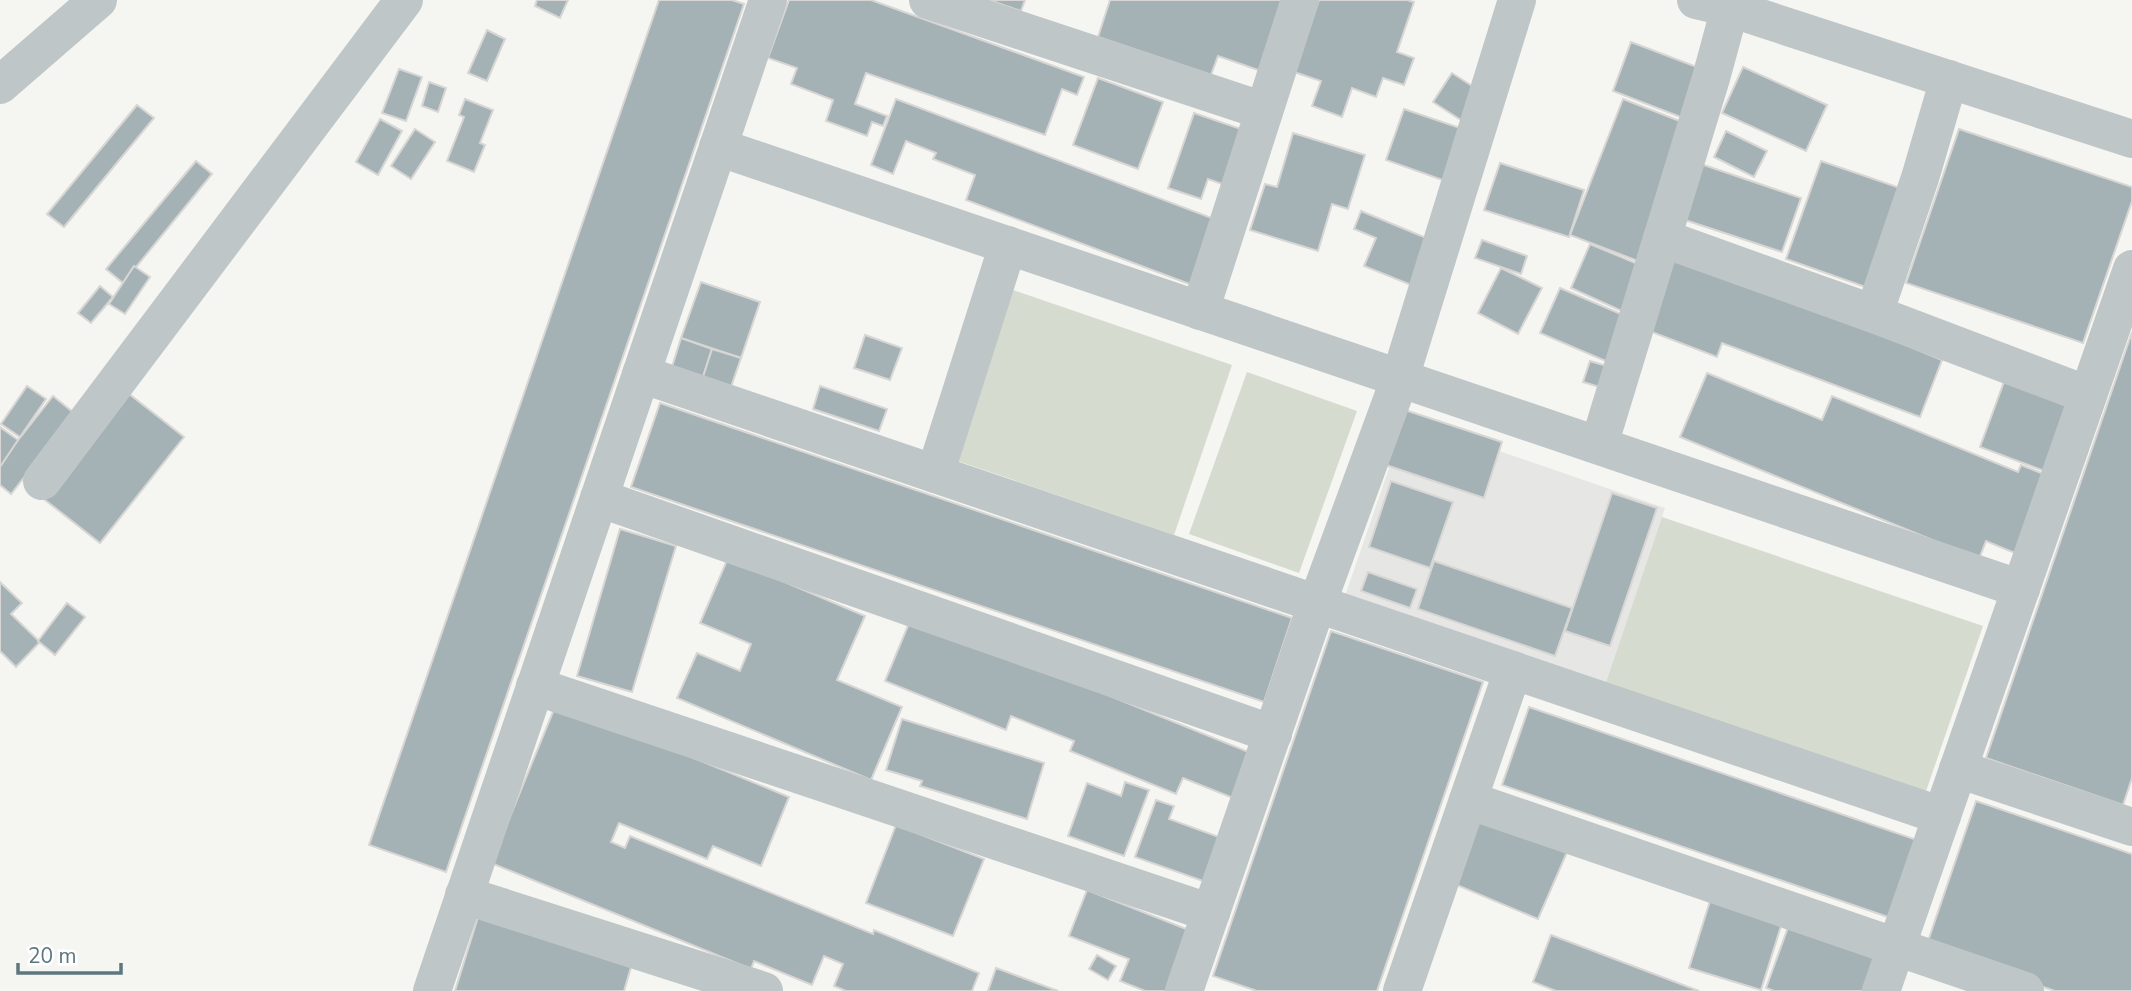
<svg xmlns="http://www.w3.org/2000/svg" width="2132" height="991" viewBox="0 0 2132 991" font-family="'Nunito Sans',sans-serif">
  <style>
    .built { fill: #e6e6e4 }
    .green { fill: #d6dbd0 }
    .building { fill: #a5b2b5; stroke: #d7d6d4; stroke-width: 2 }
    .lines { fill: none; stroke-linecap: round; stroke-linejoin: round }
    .minor { stroke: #bfc6c8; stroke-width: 38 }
  </style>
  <rect width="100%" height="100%" fill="#f5f5f1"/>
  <polygon class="built" points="1406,419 1665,508 1605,685 1345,596"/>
  <g class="green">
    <polygon points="1010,289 1232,365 1174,535 952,459"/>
    <polygon points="1247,372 1357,411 1299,573 1189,534"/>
    <polygon points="1662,517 1983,626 1925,794 1605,685"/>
  </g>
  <g class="building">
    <polygon points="537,0 568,0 560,18 535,6"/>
    <polygon points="659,0 732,0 744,4 446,872 369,845"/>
    <polygon points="789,0 871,0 1084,77 1077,95 1062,89 1045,135 866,73 855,104 887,116 883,126 872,122 867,136 826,121 833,100 791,84 797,68 768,58"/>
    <polygon points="989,0 1025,0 1021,11"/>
    <polygon points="1110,0 1285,0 1261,71 1218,56 1211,75 1098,37"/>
    <polygon points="1319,0 1407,0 1414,2 1397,52 1414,58 1404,85 1383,78 1376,97 1352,88 1342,117 1312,106 1321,81 1294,72"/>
    <polygon points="487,30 505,39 487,81 468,73"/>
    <polygon points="1631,42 1710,72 1691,121 1613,91"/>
    <polygon points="1743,67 1827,105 1806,151 1722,113"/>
    <polygon points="399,69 422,77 406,121 382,113"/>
    <polygon points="1452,73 1483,93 1464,122 1433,102"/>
    <polygon points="1098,78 1163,102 1138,169 1073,145"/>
    <polygon points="429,82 446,88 438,112 422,106"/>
    <polygon points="465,99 493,110 480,143 485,145 474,172 447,161 464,117 459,115"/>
    <polygon points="896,99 1225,223 1200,288 966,200 975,175 933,159 936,153 906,141 893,174 871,165"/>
    <polygon points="1623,99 1685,123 1643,263 1570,235"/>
    <polygon points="137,105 154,118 64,227 47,214"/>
    <polygon points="1404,109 1469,131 1451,183 1386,160"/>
    <polygon points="1194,113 1244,130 1225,185 1208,179 1201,199 1168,188"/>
    <polygon points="380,119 402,131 378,175 356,162"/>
    <polygon points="415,129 435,142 411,179 391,166"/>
    <polygon points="1959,129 2132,187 2132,201 2083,343 1906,283"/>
    <polygon points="1726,131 1767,151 1754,177 1714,157"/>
    <polygon points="1293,133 1365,155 1348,209 1332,204 1318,251 1250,230 1265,184 1277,187"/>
    <polygon points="196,161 212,174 123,283 106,269"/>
    <polygon points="1821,161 1909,191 1874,290 1786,259"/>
    <polygon points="1500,163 1584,190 1569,237 1484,210"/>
    <polygon points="1701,164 1801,198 1782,252 1682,219"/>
    <polygon points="1361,211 1436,242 1416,287 1364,266 1376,238 1354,229"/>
    <polygon points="1482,240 1527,256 1521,274 1475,258"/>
    <polygon points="1590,244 1645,267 1626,313 1571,288"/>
    <polygon points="1675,249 1942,360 1920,417 1722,343 1717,357 1644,329"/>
    <polygon points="134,266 150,277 125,314 109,304"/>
    <polygon points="1501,268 1542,288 1518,334 1478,313"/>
    <polygon points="701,282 760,302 741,358 681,338"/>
    <polygon points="100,286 113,297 91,323 78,313"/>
    <polygon points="1560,288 1635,320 1615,365 1540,333"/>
    <polygon points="2132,332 2132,778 2123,805 1986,758"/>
    <polygon points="865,335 902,348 890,380 854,368"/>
    <polygon points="681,338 712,349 703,377 672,367"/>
    <polygon points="712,349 741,358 731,387 703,377"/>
    <polygon points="1590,361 1610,367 1603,388 1583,382"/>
    <polygon points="2008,371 2075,396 2047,472 1980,447"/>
    <polygon points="1707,373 1822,420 1832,396 2018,472 2021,465 2054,478 2022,556 1986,541 1979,559 1680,437"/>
    <polygon points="27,386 46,399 20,437 1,424"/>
    <polygon points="820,386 887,409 879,431 813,409"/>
    <polygon points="124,390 184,437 100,543 40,496"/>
    <polygon points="53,396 74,413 11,494 0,485 0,463"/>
    <polygon points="660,403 1292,618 1264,702 631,487"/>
    <polygon points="1396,407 1502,442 1484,498 1377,462"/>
    <polygon points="0,427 18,440 0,467"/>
    <polygon points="1391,481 1453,502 1430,568 1369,547"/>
    <polygon points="1612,493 1657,508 1610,646 1565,631"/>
    <polygon points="620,529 676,546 632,692 577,676"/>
    <polygon points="728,558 865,616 837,680 902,707 871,780 677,698 697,653 740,671 751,644 700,623"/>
    <polygon points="1434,561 1572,608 1555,656 1418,609"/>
    <polygon points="1368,572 1417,589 1410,608 1361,591"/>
    <polygon points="0,582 22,603 11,614 40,642 16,667 0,651"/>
    <polygon points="67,603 85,617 55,655 38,641"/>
    <polygon points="912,616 1251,753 1233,798 1183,778 1176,794 1070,751 1074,741 1011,716 1006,730 885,681"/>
    <polygon points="1331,631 1483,682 1377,991 1257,991 1213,976"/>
    <polygon points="557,702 789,797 761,866 713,846 707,859 619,823 611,842 625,848 630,836 873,934 874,930 979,973 972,991 846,991 834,986 843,964 824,956 812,985 754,961 751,969 491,863"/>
    <polygon points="1529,707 1917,840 1891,918 1502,785"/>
    <polygon points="902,719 1044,763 1027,819 920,786 922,781 886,770"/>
    <polygon points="1125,782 1149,790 1124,856 1068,836 1087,783 1121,796"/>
    <polygon points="1156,800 1174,806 1169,819 1219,837 1203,881 1135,857"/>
    <polygon points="1976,801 2132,854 2132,991 2055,991 1926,947"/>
    <polygon points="1481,814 1568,850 1538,919 1452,883"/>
    <polygon points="896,825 984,859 953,936 866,903"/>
    <polygon points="1087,890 1199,934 1177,991 1145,991 1120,981 1129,959 1069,936"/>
    <polygon points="1710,901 1782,923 1761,990 1689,968"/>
    <polygon points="478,917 632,964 624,991 455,991"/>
    <polygon points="1790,922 1888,956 1875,991 1774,991 1766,988"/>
    <polygon points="1551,935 1699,991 1556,991 1533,982"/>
    <polygon points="1097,955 1116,966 1108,980 1089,969"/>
    <polygon points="996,968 1058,991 988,991"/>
  </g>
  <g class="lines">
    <g class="minor">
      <polyline points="928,0 1264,111"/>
      <polyline points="1696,0 1730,8 2132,139"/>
      <polyline points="0,85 98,0"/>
      <polyline points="718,147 2021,589"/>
      <polyline points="1662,238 1874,314 2088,395"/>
      <polyline points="1200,311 1300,0"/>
      <polyline points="1874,314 1920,178 1949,79"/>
      <polyline points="641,374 1942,816"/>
      <polyline points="1599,445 1711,78 1730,8"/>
      <polyline points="935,474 1008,245"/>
      <polyline points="42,481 404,0"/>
      <polyline points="599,498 1273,734"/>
      <polyline points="535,686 1211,913"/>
      <polyline points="1958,769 2132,827"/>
      <polyline points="1468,800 2025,991"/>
      <polyline points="464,895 764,991"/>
      <polyline points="432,991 768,0"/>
      <polyline points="1184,991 1317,604 1400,378 1517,0"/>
      <polyline points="1402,991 1513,670"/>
      <polyline points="1881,991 2132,269"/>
    </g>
  </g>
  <path d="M18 963v10h103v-10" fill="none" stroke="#5d777f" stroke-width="3.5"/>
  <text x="28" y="963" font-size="21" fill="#5d777f" stroke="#ffffff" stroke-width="5" paint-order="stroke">20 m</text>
</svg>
